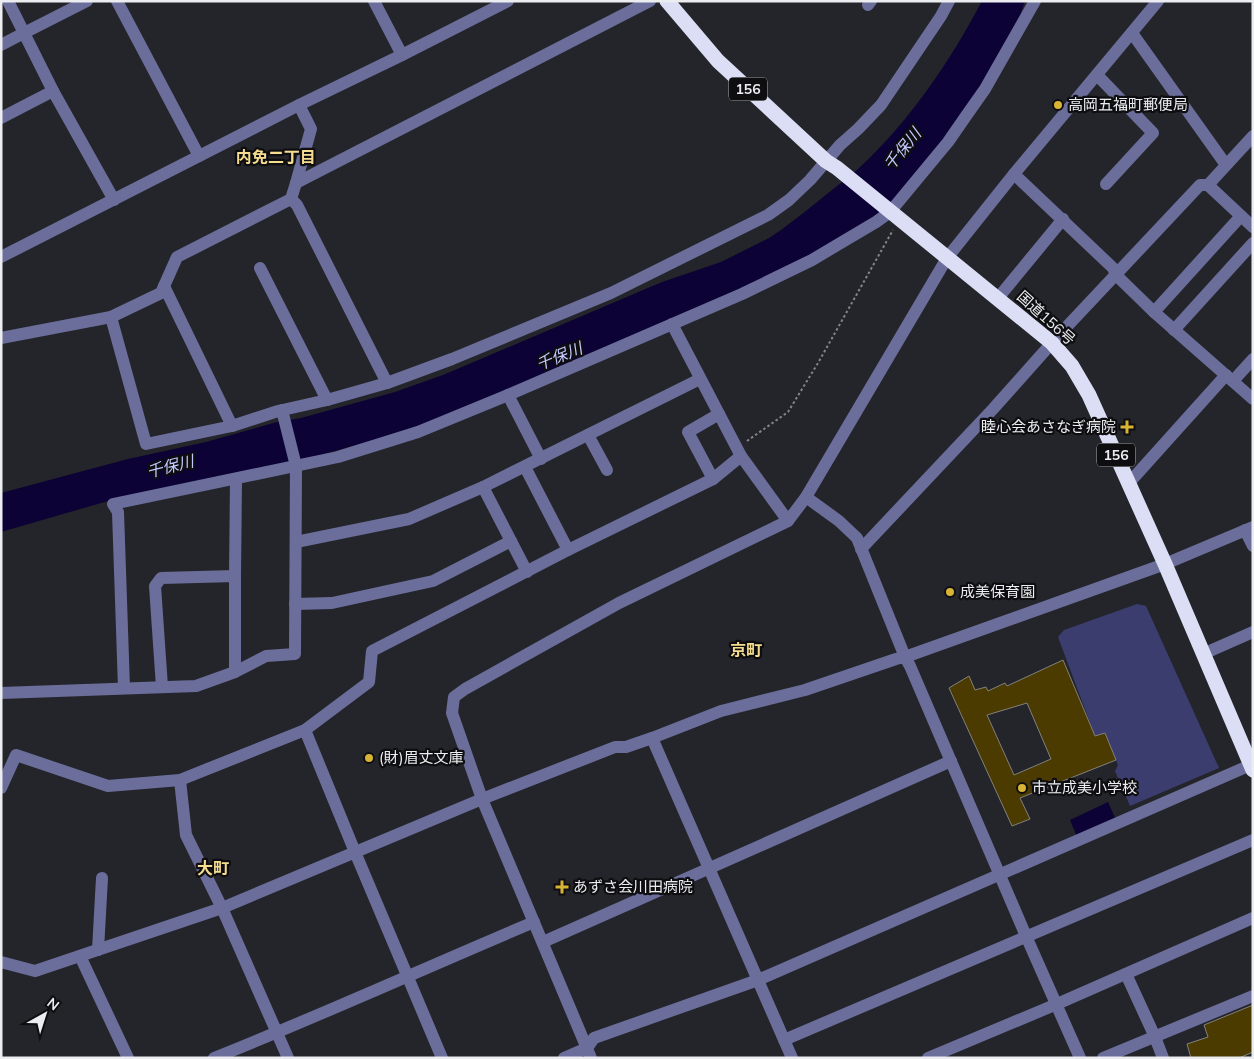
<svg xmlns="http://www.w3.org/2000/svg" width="1254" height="1059" viewBox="0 0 1254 1059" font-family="Mulish,'Noto Sans JP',sans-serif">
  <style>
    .green { fill: #3c3d6f }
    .water { fill: #0c0235 }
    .building { fill: #4b3b00; stroke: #83817b; fill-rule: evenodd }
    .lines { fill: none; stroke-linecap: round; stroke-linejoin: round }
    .path { stroke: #848589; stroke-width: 2; stroke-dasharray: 2.5 2.5; stroke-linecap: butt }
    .minor { stroke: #6b6e9b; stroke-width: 12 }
    .highway { stroke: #dbdef4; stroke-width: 15 }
    .poi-dot { fill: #d7b434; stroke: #0e0e11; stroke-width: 2 }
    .labels { text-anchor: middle; stroke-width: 4.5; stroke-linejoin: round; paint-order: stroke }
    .shield { fill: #0e0e11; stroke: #a9aaad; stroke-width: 1 }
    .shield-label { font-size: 14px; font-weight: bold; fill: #ecedf0 }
    .poi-label { font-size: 15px; fill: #ecedf0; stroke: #0e0e11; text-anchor: start }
    .street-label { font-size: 15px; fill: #ecedf0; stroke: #0e0e11 }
    .water-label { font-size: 16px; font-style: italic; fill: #c4c8fe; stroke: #0e0e11 }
    .neighbourhood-label { font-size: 16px; font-weight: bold; fill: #f5dc8f; stroke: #0e0e11 }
  </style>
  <rect width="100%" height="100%" fill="#24252a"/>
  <polygon class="green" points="1137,604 1146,606 1219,768 1130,806 1115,771 1118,765 1105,733 1095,736 1058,637 1064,630"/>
  <g class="water">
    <path d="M 982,1 L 1025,1 L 1017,25 L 969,106 L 898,201 L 808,259 L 441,418 L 387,436 L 307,459 L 108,501 L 1,532 L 1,493 L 128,459 L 206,442 L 277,422 L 301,418 L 395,392 L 443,375 L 662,282 L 721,262 L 769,238 L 781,230 C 798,217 815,204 832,190 C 840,183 850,177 858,169 C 910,121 949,63 982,1 Z"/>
    <polygon points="1108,802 1116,820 1077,837 1070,820"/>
  </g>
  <g class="building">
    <path d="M 1063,660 L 1095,736 L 1105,733 L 1116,760 L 1020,798 L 1030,819 L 1012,826 L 949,688 L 969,676 L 975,690 L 986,687 L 988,691 L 1005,683 L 1007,686 ZM 1027,703 L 1051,759 L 1014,775 L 987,715 Z"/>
    <polygon points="1253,1005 1253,1052 1239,1058 1191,1058 1187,1044 1208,1037 1204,1025"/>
  </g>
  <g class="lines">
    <polyline class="path" points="747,441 788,412 818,363 893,230"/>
    <g class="minor">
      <polyline points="8,1 24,33 87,1"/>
      <polyline points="117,1 199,156"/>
      <polyline points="374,1 402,55"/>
      <polyline points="868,5 871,1"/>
      <polyline points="1132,33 1226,165"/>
      <polyline points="1,45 24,33 53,91"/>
      <polyline points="1097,75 1153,133 1106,184"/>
      <polyline points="1,118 53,91 114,200"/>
      <polyline points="1014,174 1113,268 1116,275 1154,312 1253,399"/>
      <polyline points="296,183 650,1"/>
      <polyline points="1208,185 1253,227"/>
      <polyline points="291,199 297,205 387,383 327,400"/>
      <polyline points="1,257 299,105 402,55 508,1"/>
      <polyline points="998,298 1063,219"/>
      <polyline points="1154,312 1241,216"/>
      <polyline points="111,317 146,444 232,426 164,286"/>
      <polyline points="672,324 741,456 788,521"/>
      <polyline points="1174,330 1253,243"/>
      <polyline points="1,338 111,317 161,293 177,257 291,199 296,183 311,129 299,105"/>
      <polyline points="1233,381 1253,359"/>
      <polyline points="387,383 452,359 611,293 768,215 789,200 810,180 840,145 858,129 881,105 941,16 949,1"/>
      <polyline points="508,395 742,294 812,260 876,222 890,212 948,142 966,116 985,89 1035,1"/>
      <polyline points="232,426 278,411 327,400 260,268"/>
      <polyline points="588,435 607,470"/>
      <polyline points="525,467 568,550"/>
      <polyline points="713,479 688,432 719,414"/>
      <polyline points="1128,484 1226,375"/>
      <polyline points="483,487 527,572"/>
      <polyline points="806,497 839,521 857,538 905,657 910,666 1026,936 1080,1058"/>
      <polyline points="1245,530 1253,546"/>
      <polyline points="296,542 409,519 483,487 700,379"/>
      <polyline points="861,549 993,409 1058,336 1200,185 1208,185 1253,136"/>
      <polyline points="235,576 236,479"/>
      <polyline points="295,604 332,603 433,581 511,541"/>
      <polyline points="1203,654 1253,632"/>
      <polyline points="162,687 155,586 161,578 235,576 235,672"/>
      <polyline points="124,688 118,512 113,504 338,457 418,432 508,395 541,459"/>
      <polyline points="1,693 196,686 235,672 266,656 295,654 296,466 282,410"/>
      <polyline points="305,730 355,852 442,1058"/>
      <polyline points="652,738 792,1058"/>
      <polyline points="180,780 186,835 222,908 288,1058"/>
      <polyline points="1,788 16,755 108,786 180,780 305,730 369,682 372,651 568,550 713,479 741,456"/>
      <polyline points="543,942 951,761"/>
      <polyline points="98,950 102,878"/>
      <polyline points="80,956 128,1058"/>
      <polyline points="1,962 35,971 222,908 482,799 615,747 626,747 652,738 721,711 805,690 896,659 905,657 1165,564 1253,527"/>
      <polyline points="1126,974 1155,1037 1163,1058"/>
      <polyline points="784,1040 1253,840"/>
      <path d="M 214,1058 C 322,1015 427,967 534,922"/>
      <polyline points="564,1058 587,1048 594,1038 758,980 1253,764"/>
      <polyline points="591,1058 482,799 452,713 454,697 465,689 619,603 788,521 806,497 947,258 1014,174 1158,1"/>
      <polyline points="928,1058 1057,1004 1253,918"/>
      <polyline points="1103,1058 1253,996"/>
    </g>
    <polyline class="highway" points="667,1 718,61 826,161 837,168 1052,343 1072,366 1089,395 1165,564 1253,770"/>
  </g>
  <g class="poi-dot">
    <circle cx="1058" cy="105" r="5"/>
    <path d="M1124.5 419.5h5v5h5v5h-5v5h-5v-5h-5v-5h5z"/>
    <circle cx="950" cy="592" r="5"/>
    <circle cx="369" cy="758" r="5"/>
    <circle cx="1022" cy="788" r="5"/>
    <path d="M559.5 879.5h5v5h5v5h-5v5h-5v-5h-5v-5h5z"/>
  </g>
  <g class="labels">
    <g class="shield">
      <rect x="729" y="77.5" width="38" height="23" rx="4"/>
      <rect x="1097" y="443.5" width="38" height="23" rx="4"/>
    </g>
    <g class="shield-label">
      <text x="748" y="94">156</text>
      <text x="1116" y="460">156</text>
    </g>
    <g class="poi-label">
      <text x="1068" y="110">高岡五福町郵便局</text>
      <text x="1116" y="432" text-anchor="end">睦心会あさなぎ病院</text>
      <text x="960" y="597">成美保育園</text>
      <text x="379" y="763">(財)眉丈文庫</text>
      <text x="1032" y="793">市立成美小学校</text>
      <text x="573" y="892">あずさ会川田病院</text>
    </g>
    <g class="street-label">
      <text transform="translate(1046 318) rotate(42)" y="5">国道156号</text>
    </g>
    <g class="water-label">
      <text transform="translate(902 149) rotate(-51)" y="6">千保川</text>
      <text transform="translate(559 356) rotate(-22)" y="6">千保川</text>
      <text transform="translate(170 466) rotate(-14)" y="6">千保川</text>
    </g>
    <g class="neighbourhood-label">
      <text x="276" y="163">内免二丁目</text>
      <text x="746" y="656">京町</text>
      <text x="213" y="874">大町</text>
    </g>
  </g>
  <rect width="1254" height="1059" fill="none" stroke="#ecedf0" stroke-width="5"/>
  <g transform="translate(45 1014) rotate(39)" stroke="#0e0e11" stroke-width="4" paint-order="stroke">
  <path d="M0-4L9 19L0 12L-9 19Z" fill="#ecedf0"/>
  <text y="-8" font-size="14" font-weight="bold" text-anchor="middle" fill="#ecedf0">N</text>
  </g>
</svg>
